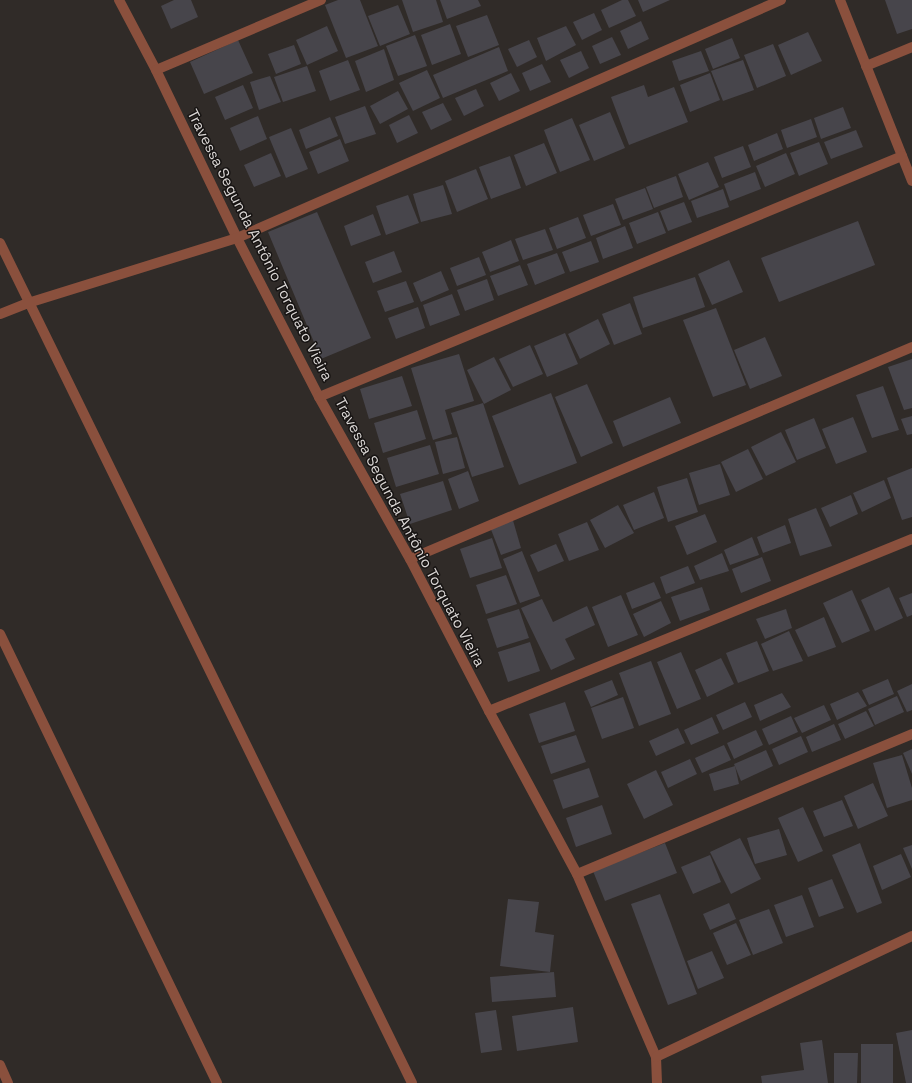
<svg xmlns="http://www.w3.org/2000/svg" width="912" height="1083" viewBox="0 0 912 1083" font-family="'Space Grotesk',sans-serif">
  <style>
    .building { fill: #47454b }
    .lines { fill: none; stroke-linecap: round; stroke-linejoin: round }
    .minor { stroke: #8a503d; stroke-width: 10 }
    .labels { text-anchor: middle; stroke-width: 3; stroke-linejoin: round; paint-order: stroke }
    .street-label { font-size: 15px; fill: #dad6d4; stroke: #171413 }
  </style>
  <rect width="100%" height="100%" fill="#302b28"/>
  <g class="building">
    <polygon points="174,0 191,0 198,17 171,29 161,6"/>
    <polygon points="338,0 360,0 378,46 346,58 325,5"/>
    <polygon points="402,0 436,0 443,22 413,32"/>
    <polygon points="440,0 478,0 481,6 447,19"/>
    <polygon points="622,0 628,0 636,16 609,28 601,10"/>
    <polygon points="638,0 670,0 643,12"/>
    <polygon points="885,0 912,0 912,29 897,34"/>
    <polygon points="398,5 410,34 380,46 368,16"/>
    <polygon points="594,13 602,30 582,40 573,22"/>
    <polygon points="487,15 499,45 468,57 456,26"/>
    <polygon points="641,21 649,39 628,49 620,31"/>
    <polygon points="450,24 461,54 432,65 421,35"/>
    <polygon points="327,26 338,51 307,65 296,40"/>
    <polygon points="566,26 576,45 546,61 537,38"/>
    <polygon points="808,32 822,61 791,75 778,45"/>
    <polygon points="415,35 427,66 398,76 386,46"/>
    <polygon points="612,37 621,55 600,64 592,46"/>
    <polygon points="732,38 740,58 713,69 705,49"/>
    <polygon points="238,40 253,73 204,94 190,62"/>
    <polygon points="529,40 537,57 517,67 508,49"/>
    <polygon points="773,44 786,76 757,88 744,55"/>
    <polygon points="294,45 301,64 276,74 268,54"/>
    <polygon points="499,47 508,71 443,98 433,75"/>
    <polygon points="384,49 394,80 366,92 355,61"/>
    <polygon points="581,51 589,68 569,78 560,60"/>
    <polygon points="701,51 709,71 679,81 672,61"/>
    <polygon points="348,60 360,90 330,101 319,71"/>
    <polygon points="743,60 754,90 723,101 711,71"/>
    <polygon points="542,64 551,82 530,91 522,73"/>
    <polygon points="307,66 316,91 283,102 274,77"/>
    <polygon points="427,70 440,98 413,111 399,83"/>
    <polygon points="511,73 520,91 499,101 490,83"/>
    <polygon points="710,73 720,100 690,112 680,85"/>
    <polygon points="270,76 281,102 259,110 250,82"/>
    <polygon points="243,85 253,108 225,120 215,97"/>
    <polygon points="644,85 648,97 674,87 688,122 629,145 611,97"/>
    <polygon points="476,89 484,106 464,116 455,98"/>
    <polygon points="398,91 408,109 380,124 370,106"/>
    <polygon points="443,103 452,120 431,130 422,112"/>
    <polygon points="365,106 376,134 345,144 335,117"/>
    <polygon points="843,107 851,128 821,139 814,118"/>
    <polygon points="610,112 625,148 594,161 579,125"/>
    <polygon points="409,115 418,133 397,143 389,125"/>
    <polygon points="258,116 267,139 240,151 230,128"/>
    <polygon points="330,117 338,136 306,149 299,130"/>
    <polygon points="572,118 590,160 560,172 544,130"/>
    <polygon points="811,119 817,137 787,148 781,130"/>
    <polygon points="291,128 308,169 286,178 269,137"/>
    <polygon points="856,130 863,147 831,159 824,142"/>
    <polygon points="777,133 783,149 754,161 748,145"/>
    <polygon points="340,139 349,161 318,174 309,152"/>
    <polygon points="819,142 828,164 799,176 790,153"/>
    <polygon points="544,143 557,173 526,186 514,155"/>
    <polygon points="743,146 751,167 722,178 714,157"/>
    <polygon points="271,153 281,176 254,187 244,165"/>
    <polygon points="786,153 795,174 765,187 756,166"/>
    <polygon points="510,156 521,188 491,199 479,167"/>
    <polygon points="708,162 719,187 689,200 678,174"/>
    <polygon points="476,169 488,199 457,212 445,181"/>
    <polygon points="755,172 761,189 730,201 724,184"/>
    <polygon points="676,176 683,197 654,208 646,187"/>
    <polygon points="443,185 452,214 421,222 413,194"/>
    <polygon points="645,188 653,209 623,220 615,199"/>
    <polygon points="723,189 729,207 697,218 691,201"/>
    <polygon points="408,195 419,223 386,235 376,206"/>
    <polygon points="684,202 692,222 668,231 660,211"/>
    <polygon points="613,204 621,225 591,236 583,215"/>
    <polygon points="317,212 371,338 321,359 268,232"/>
    <polygon points="658,212 666,233 637,244 629,223"/>
    <polygon points="373,214 381,235 351,246 344,226"/>
    <polygon points="578,217 586,238 557,249 549,228"/>
    <polygon points="858,221 875,265 779,302 761,258"/>
    <polygon points="625,226 633,248 603,259 596,238"/>
    <polygon points="545,229 553,250 523,260 515,239"/>
    <polygon points="511,240 519,261 490,272 482,252"/>
    <polygon points="591,241 599,262 570,272 562,252"/>
    <polygon points="394,251 402,272 373,283 365,262"/>
    <polygon points="557,253 565,273 535,285 527,264"/>
    <polygon points="479,257 486,275 457,286 450,268"/>
    <polygon points="729,260 743,292 712,305 698,274"/>
    <polygon points="520,265 528,285 498,296 490,276"/>
    <polygon points="441,271 449,290 421,302 413,283"/>
    <polygon points="695,277 705,307 643,328 633,297"/>
    <polygon points="487,279 494,300 465,311 457,290"/>
    <polygon points="406,281 414,302 385,312 377,291"/>
    <polygon points="452,294 460,315 430,326 423,305"/>
    <polygon points="630,303 642,334 614,345 602,314"/>
    <polygon points="418,307 425,328 396,339 388,318"/>
    <polygon points="716,308 746,385 713,397 683,320"/>
    <polygon points="598,319 610,344 580,359 568,334"/>
    <polygon points="565,333 578,364 547,377 534,346"/>
    <polygon points="765,337 782,376 750,389 734,350"/>
    <polygon points="530,345 543,374 513,387 499,359"/>
    <polygon points="459,354 474,401 445,410 452,434 433,440 411,368"/>
    <polygon points="494,357 511,390 484,404 467,370"/>
    <polygon points="912,359 912,408 904,410 888,367"/>
    <polygon points="402,376 412,406 369,419 360,389"/>
    <polygon points="587,384 613,443 581,457 555,397"/>
    <polygon points="883,386 899,430 872,438 856,395"/>
    <polygon points="551,393 577,463 519,485 492,416"/>
    <polygon points="670,397 681,423 623,447 613,421"/>
    <polygon points="483,403 504,467 472,477 451,413"/>
    <polygon points="417,410 426,439 383,453 374,423"/>
    <polygon points="912,416 912,434 907,435 901,419"/>
    <polygon points="853,417 867,452 836,464 822,429"/>
    <polygon points="814,418 826,448 797,460 785,430"/>
    <polygon points="781,432 796,462 766,476 751,447"/>
    <polygon points="457,437 465,468 443,474 435,442"/>
    <polygon points="430,445 439,474 396,487 387,458"/>
    <polygon points="748,449 763,479 736,492 721,462"/>
    <polygon points="720,464 730,495 699,505 689,473"/>
    <polygon points="912,468 912,517 902,520 887,478"/>
    <polygon points="468,471 479,501 459,509 448,479"/>
    <polygon points="687,478 698,512 668,522 657,487"/>
    <polygon points="884,480 891,498 862,512 853,493"/>
    <polygon points="443,481 452,510 410,524 400,494"/>
    <polygon points="654,492 664,518 634,530 623,505"/>
    <polygon points="851,495 858,514 830,527 821,508"/>
    <polygon points="618,505 634,533 605,548 590,520"/>
    <polygon points="816,508 832,546 800,556 788,519"/>
    <polygon points="705,514 717,542 687,555 675,526"/>
    <polygon points="512,517 521,548 501,555 490,527"/>
    <polygon points="587,522 599,550 569,561 558,534"/>
    <polygon points="785,525 791,543 763,553 757,537"/>
    <polygon points="752,537 759,555 730,565 724,550"/>
    <polygon points="492,538 502,568 470,578 460,549"/>
    <polygon points="556,544 564,561 538,572 530,555"/>
    <polygon points="522,551 540,596 520,603 503,559"/>
    <polygon points="722,553 729,571 700,580 694,566"/>
    <polygon points="762,557 771,581 741,593 732,569"/>
    <polygon points="688,566 695,583 666,594 660,577"/>
    <polygon points="506,575 517,604 486,614 476,585"/>
    <polygon points="654,582 661,598 632,609 626,593"/>
    <polygon points="702,587 710,610 680,621 671,597"/>
    <polygon points="889,587 903,618 875,631 861,600"/>
    <polygon points="852,590 870,631 842,643 823,603"/>
    <polygon points="912,593 912,615 907,617 899,598"/>
    <polygon points="621,595 638,635 608,647 592,607"/>
    <polygon points="542,599 553,622 587,606 595,625 565,639 575,659 551,670 521,608"/>
    <polygon points="661,601 671,623 644,637 633,614"/>
    <polygon points="519,609 529,638 497,648 487,619"/>
    <polygon points="786,609 792,628 765,639 756,619"/>
    <polygon points="824,617 836,647 808,657 795,630"/>
    <polygon points="789,631 803,661 773,671 761,644"/>
    <polygon points="757,641 769,671 738,683 726,653"/>
    <polygon points="530,642 540,671 508,682 498,652"/>
    <polygon points="681,652 701,699 677,709 657,662"/>
    <polygon points="721,658 734,684 707,697 695,670"/>
    <polygon points="651,661 671,714 639,726 619,673"/>
    <polygon points="888,679 894,694 869,705 862,690"/>
    <polygon points="612,680 618,695 591,707 584,691"/>
    <polygon points="912,684 912,710 907,712 897,691"/>
    <polygon points="858,692 867,706 837,720 830,704"/>
    <polygon points="782,693 791,707 760,721 754,705"/>
    <polygon points="897,696 904,712 875,725 868,709"/>
    <polygon points="623,697 634,728 602,739 591,708"/>
    <polygon points="565,702 575,731 539,743 529,714"/>
    <polygon points="745,702 752,717 723,730 716,715"/>
    <polygon points="824,705 831,720 802,733 794,718"/>
    <polygon points="866,711 874,726 845,739 838,724"/>
    <polygon points="791,716 798,732 769,745 762,729"/>
    <polygon points="712,717 719,733 691,745 684,730"/>
    <polygon points="834,724 841,740 812,752 806,737"/>
    <polygon points="678,728 685,743 656,756 649,741"/>
    <polygon points="756,730 763,745 734,759 727,743"/>
    <polygon points="576,735 586,762 551,774 541,746"/>
    <polygon points="801,736 808,752 779,765 772,749"/>
    <polygon points="724,745 731,760 702,773 695,758"/>
    <polygon points="912,749 912,774 903,753"/>
    <polygon points="766,750 773,766 741,781 734,764"/>
    <polygon points="902,755 912,788 912,800 887,808 873,763"/>
    <polygon points="690,759 697,774 668,788 661,772"/>
    <polygon points="735,766 739,784 714,791 709,774"/>
    <polygon points="589,768 599,797 563,809 553,780"/>
    <polygon points="656,770 673,805 644,819 627,784"/>
    <polygon points="873,783 888,816 858,829 844,796"/>
    <polygon points="842,800 853,826 824,837 813,811"/>
    <polygon points="602,805 612,834 576,847 566,818"/>
    <polygon points="803,807 823,851 798,862 778,818"/>
    <polygon points="779,829 787,855 755,864 747,838"/>
    <polygon points="740,838 761,879 731,894 710,852"/>
    <polygon points="665,843 677,873 605,901 593,871"/>
    <polygon points="860,843 882,903 857,913 832,855"/>
    <polygon points="912,845 912,869 903,848"/>
    <polygon points="901,854 911,877 882,890 873,866"/>
    <polygon points="710,855 721,882 693,894 681,867"/>
    <polygon points="832,879 844,908 819,917 808,888"/>
    <polygon points="660,894 697,994 668,1005 631,904"/>
    <polygon points="802,895 814,927 786,937 774,905"/>
    <polygon points="508,899 539,902 535,932 554,935 550,972 500,966"/>
    <polygon points="729,903 736,919 710,930 703,914"/>
    <polygon points="769,909 783,943 753,955 739,920"/>
    <polygon points="736,923 751,955 727,965 713,933"/>
    <polygon points="712,951 724,978 698,989 687,961"/>
    <polygon points="554,972 556,997 492,1002 490,977"/>
    <polygon points="573,1007 578,1042 517,1051 512,1016"/>
    <polygon points="496,1010 502,1050 481,1053 475,1013"/>
    <polygon points="912,1030 912,1083 906,1083 896,1033"/>
    <polygon points="822,1040 828,1083 762,1083 761,1076 804,1070 800,1043"/>
    <rect x="861" y="1044" width="32" height="39"/>
    <polygon points="834,1053 858,1053 857,1083 834,1083"/>
  </g>
  <g class="lines">
    <g class="minor">
      <polyline points="119,0 156,70 237,238 319,397 410,559 489,711 577,874 656,1057 657,1083"/>
      <polyline points="840,0 912,181"/>
      <polyline points="866,66 912,47"/>
      <polyline points="156,70 321,0"/>
      <polyline points="0,243 412,1083"/>
      <polyline points="0,314 28,303 237,238 781,0"/>
      <polyline points="319,397 902,156"/>
      <polyline points="410,559 912,347"/>
      <polyline points="0,634 217,1083"/>
      <polyline points="489,711 912,539"/>
      <polyline points="577,874 912,734"/>
      <polyline points="656,1057 912,936"/>
      <polyline points="0,1065 8,1083"/>
    </g>
  </g>
  <g class="labels">
    <g class="street-label">
      <text transform="translate(260 245) rotate(63)" y="5">Travessa Segunda Antônio Torquato Vieira</text>
      <text transform="translate(410 532) rotate(62)" y="5">Travessa Segunda Antônio Torquato Vieira</text>
    </g>
  </g>
</svg>
